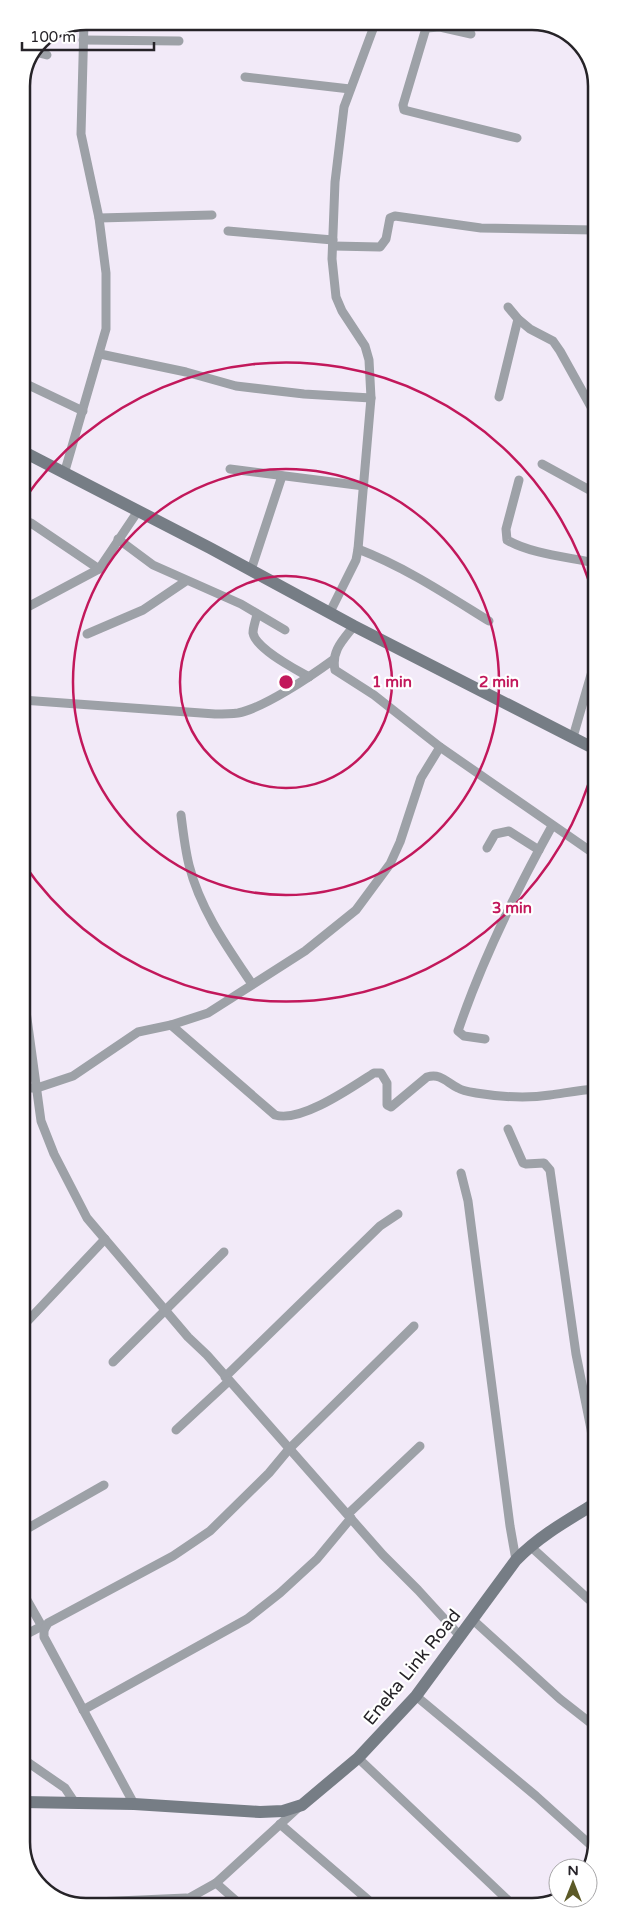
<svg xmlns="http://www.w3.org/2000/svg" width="618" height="1928" viewBox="0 0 618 1928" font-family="'Varela Round',sans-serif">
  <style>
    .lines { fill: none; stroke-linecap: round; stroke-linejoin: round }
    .street { stroke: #9da1a7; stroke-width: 9 }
    .secondary { stroke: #767d85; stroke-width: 12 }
    .ring { fill: none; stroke: #c2185b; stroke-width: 2.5 }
    .labels { text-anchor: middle; stroke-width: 4.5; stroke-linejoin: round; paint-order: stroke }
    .street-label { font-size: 18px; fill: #262328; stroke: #fff }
    .rim { fill: none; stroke: #262328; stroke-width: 2.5 }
    .centre { fill: #c2185b; stroke: #fff; stroke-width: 2.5 }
    .ring-label { font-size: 15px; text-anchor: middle; font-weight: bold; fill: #c2185b; stroke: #fff; stroke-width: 4.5; stroke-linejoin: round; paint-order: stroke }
  </style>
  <rect width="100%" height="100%" fill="#f2eaf8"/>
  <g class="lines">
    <g class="street">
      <polyline points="405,21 421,24 426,28 403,105 404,110 517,138"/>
      <polyline points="426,28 440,27 471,34"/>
      <polyline points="83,40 179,41"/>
      <polyline points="35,52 47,55"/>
      <polyline points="245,77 350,89"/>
      <polyline points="99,218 212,215"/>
      <polyline points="228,231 333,240"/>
      <polyline points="333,246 380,247 386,239 390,218 395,216 481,228 595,230"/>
      <polyline points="508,307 518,319 530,329 553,341 560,351 595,414"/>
      <polyline points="100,354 186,372 236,386 304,394 371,398"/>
      <polyline points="22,382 83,411"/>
      <polyline points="499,397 518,319"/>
      <polyline points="542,464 595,493"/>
      <polyline points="230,469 364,486"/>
      <polyline points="64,474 106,329 106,273 99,218 81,134 84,22"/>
      <path d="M 519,480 L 506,529 L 507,540 C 531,554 568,557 595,563"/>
      <polyline points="22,520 31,523 99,569"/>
      <polyline points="118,539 153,565 241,604 285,630"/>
      <path d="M 358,549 C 405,567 447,595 489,621"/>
      <polyline points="251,570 282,476"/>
      <polyline points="22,610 99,569 138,511"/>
      <polyline points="330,612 356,560 358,549 371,398 369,360 365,346 342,311 336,297 332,259 335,182 344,107 376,21"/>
      <path d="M 257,614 C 256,620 253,627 253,633 C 256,649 295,669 309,677"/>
      <path d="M 354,626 C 343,640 331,651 335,670 L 374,695 L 440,747 L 596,855"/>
      <polyline points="87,634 143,610 186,581"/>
      <path d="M 22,700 L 215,714 C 222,714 230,714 238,713 C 264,708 311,676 333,660"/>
      <polyline points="573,737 595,661"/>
      <path d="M 181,815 C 183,831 185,849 189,865 C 200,909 227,947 252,984"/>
      <polyline points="487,848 495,834 509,831 539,850"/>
      <polyline points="22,982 41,1121 54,1154 87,1218 188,1337 207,1355 383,1555 418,1590 460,1636"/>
      <path d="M 171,1025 L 275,1115 C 301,1123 352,1087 374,1073 L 381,1073 L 387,1083 L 387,1105 L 391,1107 L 427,1077 C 441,1073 446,1082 458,1088 C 463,1091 470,1092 476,1093 C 501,1097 525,1099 550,1095 C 565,1093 580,1090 596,1089"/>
      <path d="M 485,1039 L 464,1036 L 458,1031 C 482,960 516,891 552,826"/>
      <polyline points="23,1088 37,1088 73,1076 138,1032 171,1025 208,1013 305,951 356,910 390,864 400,842 421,778 440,747"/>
      <polyline points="508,1129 523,1163 526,1164 544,1163 550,1170 576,1354 591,1429 596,1467"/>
      <polyline points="461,1173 468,1201 510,1526 516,1560"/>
      <polyline points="23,1326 105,1239"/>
      <polyline points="113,1362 224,1252"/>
      <polyline points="225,1377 380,1226 398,1214"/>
      <polyline points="176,1430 229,1381"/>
      <polyline points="348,1514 420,1446"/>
      <polyline points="23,1531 104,1485"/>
      <polyline points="530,1546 596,1606"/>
      <polyline points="23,1593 44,1630"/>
      <polyline points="473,1620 560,1699 597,1728"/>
      <polyline points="23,1636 42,1626"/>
      <polyline points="416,1696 536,1796 595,1849"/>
      <polyline points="83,1710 247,1619 280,1593 317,1559 351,1518"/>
      <polyline points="358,1758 513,1905"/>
      <polyline points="23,1759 65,1788 75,1803"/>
      <polyline points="134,1804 44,1637 44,1630 48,1623 173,1556 210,1531 269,1473 289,1449 414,1326"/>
      <polyline points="280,1824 374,1905"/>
      <polyline points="216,1883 242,1906"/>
      <polyline points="72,1903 186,1898"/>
      <polyline points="175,1906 216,1883 299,1807"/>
    </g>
    <g class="secondary">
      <polyline points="22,451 210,548 354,626 595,749"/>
      <path d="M 23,1802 L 134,1804 L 260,1812 L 283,1811 L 302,1805 L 358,1758 L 416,1696 L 516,1560 C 539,1536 568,1520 596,1503"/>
    </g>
  </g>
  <g class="ring">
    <circle cx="286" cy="682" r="106"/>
    <circle cx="286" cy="682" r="213"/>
    <path d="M595 762A319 319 0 0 1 23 863M23 501A319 319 0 0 1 595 602"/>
  </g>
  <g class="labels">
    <g class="street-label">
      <text transform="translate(412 1667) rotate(-51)" y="6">Eneka Link Road</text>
    </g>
  </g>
  <path d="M0 0H618V1928H0ZM86 30H532A56 56 0 0 1 588 86V1842A56 56 0 0 1 532 1898H86A56 56 0 0 1 30 1842V86A56 56 0 0 1 86 30Z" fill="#fff" fill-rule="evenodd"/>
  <path class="rim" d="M86 30H532A56 56 0 0 1 588 86V1842A56 56 0 0 1 532 1898H86A56 56 0 0 1 30 1842V86A56 56 0 0 1 86 30Z"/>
  <circle cx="286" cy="682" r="8" class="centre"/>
  <g class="ring-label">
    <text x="392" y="687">1 min</text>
    <text x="499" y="687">2 min</text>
    <text x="512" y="913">3 min</text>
  </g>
  <g transform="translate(573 1883)"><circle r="24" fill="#ffffff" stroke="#a8a7a9"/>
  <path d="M0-4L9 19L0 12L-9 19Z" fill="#5c5a27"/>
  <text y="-8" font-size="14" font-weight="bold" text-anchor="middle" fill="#262328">N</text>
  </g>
  <path d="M22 42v8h132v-8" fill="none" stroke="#262328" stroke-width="2.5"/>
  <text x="30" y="42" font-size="15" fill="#262328" stroke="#ffffff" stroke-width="4" paint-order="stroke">100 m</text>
</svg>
